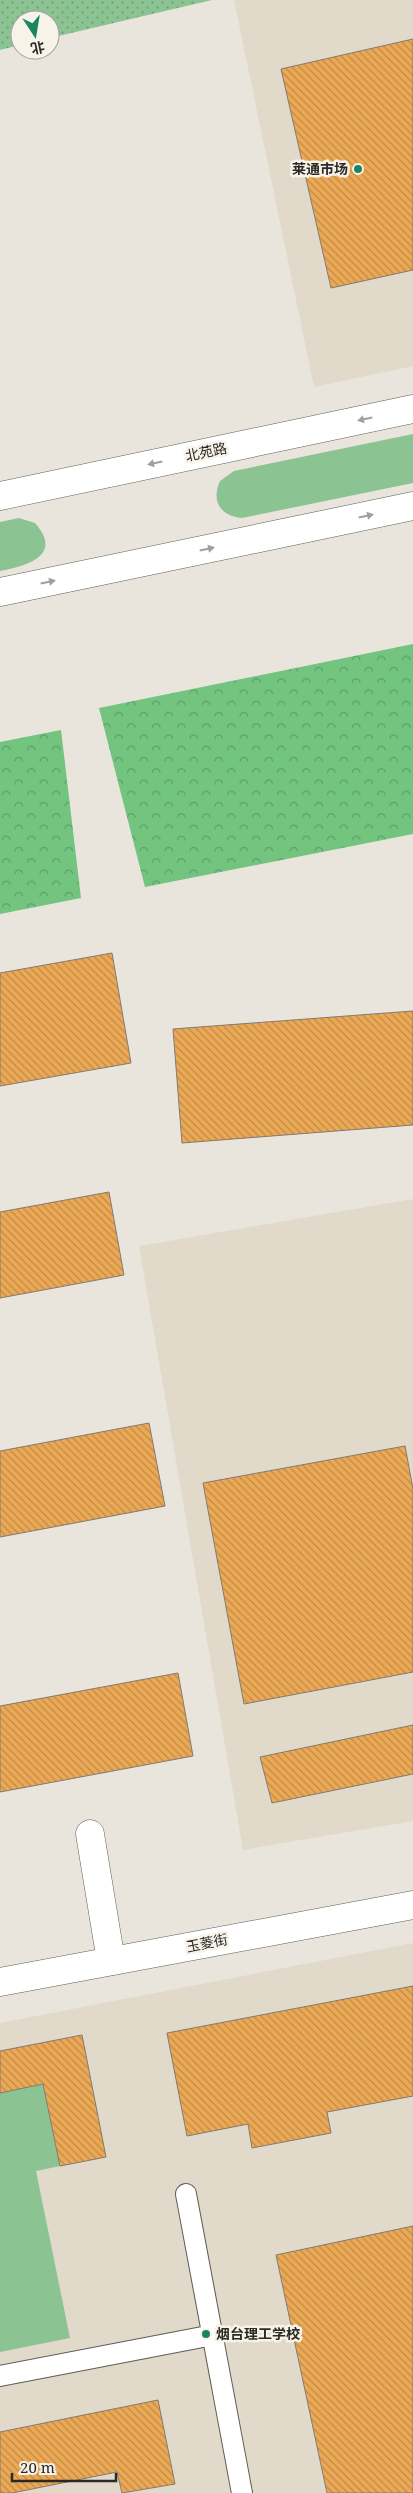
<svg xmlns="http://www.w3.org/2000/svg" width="413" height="2493" viewBox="0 0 413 2493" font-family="'Noto Serif','Noto Sans SC',serif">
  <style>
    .built { fill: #e1daca }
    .green { fill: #8cc393 }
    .forest { fill: url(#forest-crowns) }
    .park { fill: url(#park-dots) }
    .building { fill: url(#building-back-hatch); stroke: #817a73 }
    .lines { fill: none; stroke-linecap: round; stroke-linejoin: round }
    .service-casing { stroke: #5f5c54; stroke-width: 22 }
    .minor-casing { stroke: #5f5c54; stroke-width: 29 }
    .tertiary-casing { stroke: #5f5c54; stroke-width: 29 }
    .primary-casing { stroke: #5f5c54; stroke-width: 29 }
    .service { stroke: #fff; stroke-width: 20 }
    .minor { stroke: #fff; stroke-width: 28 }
    .tertiary { stroke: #fff; stroke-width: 28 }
    .primary { stroke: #fff; stroke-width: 28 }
    .oneway { fill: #a09f9d }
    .poi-dot { fill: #1b8562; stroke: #f7f3e9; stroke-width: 2 }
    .labels { text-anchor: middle; stroke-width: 5; stroke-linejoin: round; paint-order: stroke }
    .poi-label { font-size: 14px; font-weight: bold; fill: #2b2926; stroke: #f7f3e9; text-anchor: end }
    .street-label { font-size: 14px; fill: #2b2926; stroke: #f7f3e9 }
  </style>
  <defs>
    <pattern id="forest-crowns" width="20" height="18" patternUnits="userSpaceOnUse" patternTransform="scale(1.25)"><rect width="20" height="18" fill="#72c47f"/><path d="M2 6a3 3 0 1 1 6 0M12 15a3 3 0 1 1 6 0" fill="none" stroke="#5e9f68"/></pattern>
    <pattern id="park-dots" width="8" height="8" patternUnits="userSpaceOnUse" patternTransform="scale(1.25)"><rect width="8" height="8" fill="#8cc393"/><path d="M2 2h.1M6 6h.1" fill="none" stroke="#739e78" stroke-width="1.8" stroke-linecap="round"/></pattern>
    <pattern id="building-back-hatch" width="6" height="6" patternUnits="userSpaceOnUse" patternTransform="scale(1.25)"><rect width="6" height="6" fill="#eca955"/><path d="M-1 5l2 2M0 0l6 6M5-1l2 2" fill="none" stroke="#bf8a46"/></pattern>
  </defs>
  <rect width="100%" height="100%" fill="#e9e5dc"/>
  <g class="built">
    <polygon points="234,0 413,0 413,366 314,387"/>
    <polygon points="413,1199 413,1821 243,1850 139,1246"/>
    <polygon points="413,1943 413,2493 0,2493 0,2023"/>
  </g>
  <g class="green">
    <path d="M 413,434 L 413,483 L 242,518 C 220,516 211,501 220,481 L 234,471 Z"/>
    <path d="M 19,518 L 35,523 C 64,556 26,566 0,571 L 0,522 Z"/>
    <polygon points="43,2084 60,2166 36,2171 70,2338 0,2352 0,2093"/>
  </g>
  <g class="forest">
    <polygon points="413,644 413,834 145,887 99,708"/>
    <polygon points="61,730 81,898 0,914 0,742"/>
  </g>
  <polygon class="park" points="0,0 212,0 50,38 50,20 20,20 20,45 0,50"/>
  <g class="building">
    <polygon points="413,39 413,270 331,288 281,69"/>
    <polygon points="112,953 131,1063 0,1086 0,973"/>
    <polygon points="413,1011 413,1125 182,1143 173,1029"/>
    <polygon points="109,1192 124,1275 0,1298 0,1212"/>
    <polygon points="149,1423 165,1506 0,1537 0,1451"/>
    <polygon points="405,1446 413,1489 413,1672 244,1704 203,1483"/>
    <polygon points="178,1673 193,1756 0,1792 0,1706"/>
    <polygon points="413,1725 413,1774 272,1803 260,1757"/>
    <polygon points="413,1986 413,2096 327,2112 331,2133 252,2148 248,2124 187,2136 167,2033"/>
    <polygon points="82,2035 106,2157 60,2166 43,2084 0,2093 0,2051"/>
    <polygon points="413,2226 413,2493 327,2493 276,2255"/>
    <polygon points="158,2400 175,2484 122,2493 117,2472 12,2493 0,2493 0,2432"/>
  </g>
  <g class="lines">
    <defs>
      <g id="service">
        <polyline points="186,2194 242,2493"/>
        <polyline points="0,2376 213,2335"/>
      </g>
      <polyline id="minor" points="90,1834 111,1961"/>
      <polyline id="tertiary" points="0,1982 413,1905"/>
      <g id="primary">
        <polyline points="0,496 413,409"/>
        <polyline points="0,592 413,506"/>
      </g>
    </defs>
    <use href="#service" class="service-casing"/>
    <use href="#minor" class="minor-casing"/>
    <use href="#tertiary" class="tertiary-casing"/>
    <use href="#primary" class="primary-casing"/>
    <use href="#service" class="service"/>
    <use href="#minor" class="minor"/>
    <use href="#tertiary" class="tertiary"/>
    <use href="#primary" class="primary"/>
  </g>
  <defs><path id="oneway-solid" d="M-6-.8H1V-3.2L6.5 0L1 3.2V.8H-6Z" transform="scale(1.25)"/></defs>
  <g class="oneway">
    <use href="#oneway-solid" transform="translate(365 419) rotate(168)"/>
    <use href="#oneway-solid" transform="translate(155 463) rotate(168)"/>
    <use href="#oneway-solid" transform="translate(366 516) rotate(-12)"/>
    <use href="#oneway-solid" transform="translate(207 549) rotate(-12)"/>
    <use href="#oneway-solid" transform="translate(48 582) rotate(-12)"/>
  </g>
  <g class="poi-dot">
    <circle cx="358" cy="169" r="5"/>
    <circle cx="206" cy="2334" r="5"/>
  </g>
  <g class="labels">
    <g class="poi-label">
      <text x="348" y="174">莱通市场</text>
      <text x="216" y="2339" text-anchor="start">烟台理工学校</text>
    </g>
    <g class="street-label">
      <text transform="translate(206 452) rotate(-12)" y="5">北苑路</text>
      <text transform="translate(207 1943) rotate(-11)" y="5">玉菱街</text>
    </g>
  </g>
  <g transform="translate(35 35) rotate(168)"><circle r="24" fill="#f7f3e9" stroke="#a5a29b"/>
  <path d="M0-4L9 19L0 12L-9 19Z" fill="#1b8562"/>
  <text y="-8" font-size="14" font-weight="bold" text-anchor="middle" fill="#2b2926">北</text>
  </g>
  <path d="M12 2473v8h104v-8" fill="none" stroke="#2b2926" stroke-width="2.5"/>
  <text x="20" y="2473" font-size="15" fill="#2b2926" stroke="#f7f3e9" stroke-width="4" paint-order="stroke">20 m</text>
</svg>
